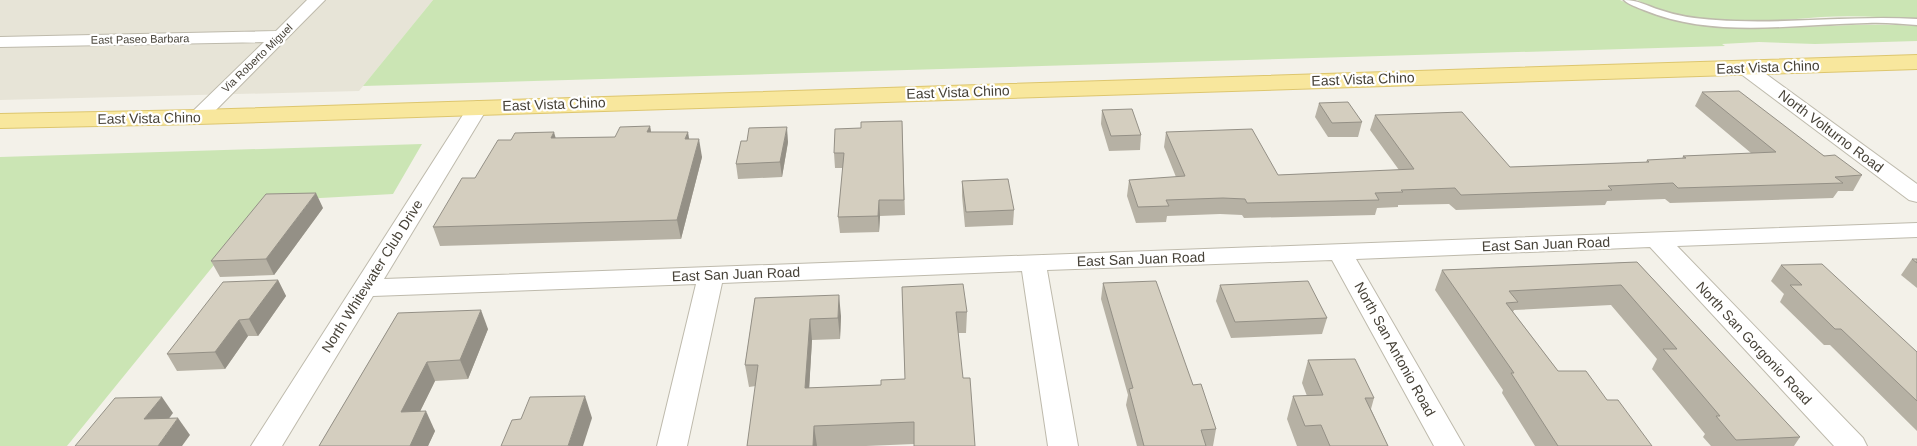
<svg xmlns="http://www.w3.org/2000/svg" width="1917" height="446" viewBox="0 0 1917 446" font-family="Helvetica,sans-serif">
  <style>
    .residential { fill: #e7e4d7 }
    .green { fill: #cbe5b4 }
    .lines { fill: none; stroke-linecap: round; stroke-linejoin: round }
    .lane-casing { stroke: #bebaac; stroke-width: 3 }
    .street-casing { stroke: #bebaac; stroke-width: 2 }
    .primary-casing { stroke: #ddc66e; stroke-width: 2 }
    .lane { fill: #fff; fill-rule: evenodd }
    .street { fill: #fff; fill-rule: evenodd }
    .primary { fill: #f8e79d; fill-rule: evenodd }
    .wall { fill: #b6b1a4 }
    .shaded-wall { fill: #949086 }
    .building { fill: #d4cebf; stroke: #949086 }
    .labels { text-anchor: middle; stroke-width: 4.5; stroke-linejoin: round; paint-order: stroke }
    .far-street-label { font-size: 11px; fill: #474238; stroke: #fff }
    .street-label { font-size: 14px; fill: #474238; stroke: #fff }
  </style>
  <rect width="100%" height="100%" fill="#f3f1e9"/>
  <polygon class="residential" points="0,0 433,0 359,91 0,100"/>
  <g class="green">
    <path d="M 433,0 L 1620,0 C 1714,46 1817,19 1917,26 L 1917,41 L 1815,44 L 1759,42 L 1722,44 L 1725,46 L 363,86 Z"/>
    <path d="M 1637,0 L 1917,0 L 1917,20 C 1885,17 1853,15 1821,17 C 1760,22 1694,29 1637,0 Z"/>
    <polygon points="422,144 393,194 266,201 67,446 0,446 0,157"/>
  </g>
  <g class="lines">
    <defs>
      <path id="lane" d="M 1624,0 C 1638,0 1647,6 1660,10 C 1677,16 1697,19 1716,20 C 1783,25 1850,15 1917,19 L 1917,25 C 1900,24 1884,22 1867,23 C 1794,24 1714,39 1644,10 C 1637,7 1629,5 1624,0 Z"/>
      <g id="street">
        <polygon points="307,0 325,0 205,121 198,123 191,121 188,117 191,113 264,42 0,47 0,37 276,31"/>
        <polygon points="1744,61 1751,63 1917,184 1917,202 1909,200 1737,71 1734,67 1737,63"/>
        <polygon points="478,101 485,103 488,107 384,279 1917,223 1917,237 1677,246 1863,438 1867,446 1834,446 1650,247 1356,259 1464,446 1434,446 1332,260 1047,270 1078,446 1048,446 1022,271 722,283 687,446 657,446 696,284 373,296 282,446 251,446 468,107 471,103"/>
      </g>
      <polygon id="primary" points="1917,55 1917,69 198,124 0,128 0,114 198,110"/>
    </defs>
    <use href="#lane" class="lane-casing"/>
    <use href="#street" class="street-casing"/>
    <use href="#primary" class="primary-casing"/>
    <use href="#lane" class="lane"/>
    <use href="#street" class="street"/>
    <use href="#primary" class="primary"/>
  </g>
  <g class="wall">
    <polygon points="1702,92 1862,175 1853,191 1838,191 1833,198 1670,203 1665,199 1607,201 1605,205 1456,210 1449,204 1398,205 1398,207 1377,208 1375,215 1244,218 1242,215 1220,214 1167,216 1166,222 1136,223 1127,196 1129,180 1176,177 1164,147 1166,132 1278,175 1399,170 1370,130 1375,115 1510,167 1646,162 1647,160 1682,159 1683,156 1751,153 1695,106"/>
    <polygon points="1319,103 1362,122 1358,137 1328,137 1315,117"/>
    <polygon points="1102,110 1141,135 1140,150 1109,151 1101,124"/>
    <polygon points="902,121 905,215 880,216 879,232 840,233 838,217 843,168 835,168 834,153 861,128"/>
    <polygon points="650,126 651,132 689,139 702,157 681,239 440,246 433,227 475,178 511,140 615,137"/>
    <polygon points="788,142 782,177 738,179 736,164"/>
    <polygon points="962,181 1014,210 1013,225 965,227 962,196"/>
    <polygon points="323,208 274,275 220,277 211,261"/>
    <polygon points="1912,259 1917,259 1917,288 1901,275"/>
    <polygon points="1637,262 1800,437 1794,446 1711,446 1703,437 1705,434 1652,369 1657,359 1611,305 1514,310 1513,312 1558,371 1607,400 1652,446 1535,446 1502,393 1503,390 1435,290 1442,270"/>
    <polygon points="1781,265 1917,352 1917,431 1830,345 1824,345 1780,302 1784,294 1771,281"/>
    <polygon points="278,280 286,296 258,336 248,336 225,369 177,371 167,354"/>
    <polygon points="1103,283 1193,385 1216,429 1213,446 1137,446 1126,405 1128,395 1101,299"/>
    <polygon points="1220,285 1327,318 1322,334 1231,338 1216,301"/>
    <polygon points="902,287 967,312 966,333 958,333 914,444 866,446 747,446 756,386 749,387 745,365 755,298 841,316 840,339 812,340 809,388 881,385 905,379"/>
    <polygon points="398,313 488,329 468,379 435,381 420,411 435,431 428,446 319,446"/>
    <polygon points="1308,360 1374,398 1371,409 1388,446 1297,446 1287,419 1293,396 1307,396 1302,383"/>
  </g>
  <g class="shaded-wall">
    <polygon points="650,126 653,144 647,132"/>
    <polygon points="787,127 788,142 782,177 780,162"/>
    <polygon points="554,132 559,150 551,138"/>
    <polygon points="688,132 691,150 685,139"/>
    <polygon points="699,139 702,157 681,239 677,220"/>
    <polygon points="316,193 323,208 274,275 266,259"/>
    <polygon points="879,200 880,216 879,232 878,216"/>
    <polygon points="278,280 286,296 258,336 249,319"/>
    <polygon points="839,295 841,316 840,339 838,318"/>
    <polygon points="481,310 488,329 468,379 460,360"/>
    <polygon points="810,319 812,340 808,409 805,388"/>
    <polygon points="239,320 248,336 225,369 215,352"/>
    <polygon points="427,362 435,381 410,432 401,412"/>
    <polygon points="585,396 592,418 583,446 568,446"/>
    <polygon points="162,397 173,413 156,436 144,419"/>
    <polygon points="426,411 435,431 428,446 410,446"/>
    <polygon points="178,418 190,435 182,446 158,446"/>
    <polygon points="814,426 817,446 813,446"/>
  </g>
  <g class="building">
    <polygon points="1739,91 1824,156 1835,155 1862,175 1835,177 1843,183 1678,188 1673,183 1608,186 1612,190 1461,195 1455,188 1401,190 1403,192 1375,193 1379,200 1247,203 1245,199 1223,198 1166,200 1169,206 1138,207 1129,180 1185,176 1166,132 1252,129 1278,175 1414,169 1375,115 1462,112 1510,167 1649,162 1647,160 1686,158 1683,156 1776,152 1702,92"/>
    <polygon points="1348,102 1362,122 1332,123 1319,103"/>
    <polygon points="1132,109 1141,135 1111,136 1102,110"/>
    <polygon points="902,121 904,200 879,200 878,216 838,217 844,153 834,153 835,129 861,128 861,122"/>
    <polygon points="650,126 647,132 688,132 685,139 699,139 677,220 433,227 462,178 475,178 498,140 511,140 515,133 554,132 551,138 615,137 620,127"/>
    <polygon points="787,127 780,162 736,164 741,141 747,141 749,128"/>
    <polygon points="1008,179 1014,210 966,212 962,181"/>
    <polygon points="316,193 266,259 211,261 266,194"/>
    <polygon points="1912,259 1917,259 1917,263"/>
    <polygon points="1637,262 1800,437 1736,440 1716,416 1720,416 1663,349 1677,349 1621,285 1509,291 1518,302 1506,303 1558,371 1586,371 1607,400 1618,400 1652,446 1558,446 1511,373 1514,373 1442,270"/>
    <polygon points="1822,264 1917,352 1917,401 1841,329 1835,329 1790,285 1802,285 1781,265"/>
    <polygon points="278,280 249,319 239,320 215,352 167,354 223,282"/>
    <polygon points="1156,281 1193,385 1201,384 1216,429 1201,430 1206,446 1144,446 1129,389 1133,388 1103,283"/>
    <polygon points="1308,281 1327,318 1235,322 1220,285"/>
    <polygon points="963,284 967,312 956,312 963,378 970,378 975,446 914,446 914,422 814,426 813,446 747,446 758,365 745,365 755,298 839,295 838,318 810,319 805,388 881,385 881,380 905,379 902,287"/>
    <polygon points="481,310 460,360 427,362 401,412 426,411 410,446 319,446 398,313"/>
    <polygon points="1355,359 1374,398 1365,398 1388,446 1330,446 1321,425 1305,426 1293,396 1323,395 1308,360"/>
    <polygon points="585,396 568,446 501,446 512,420 521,419 530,397"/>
    <polygon points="162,397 144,419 178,418 158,446 75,446 115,398"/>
  </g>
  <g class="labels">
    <g class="far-street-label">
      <text transform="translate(140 39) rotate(-1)" y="4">East Paseo Barbara</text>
      <text transform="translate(257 58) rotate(-44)" y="4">Via Roberto Miguel</text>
    </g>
    <g class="street-label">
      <text transform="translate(1768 67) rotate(-2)" y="5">East Vista Chino</text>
      <text transform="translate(1363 79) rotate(-2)" y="5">East Vista Chino</text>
      <text transform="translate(958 92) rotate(-2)" y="5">East Vista Chino</text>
      <text transform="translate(554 104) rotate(-2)" y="5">East Vista Chino</text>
      <text transform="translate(149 118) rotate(-1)" y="5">East Vista Chino</text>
      <text transform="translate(1831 131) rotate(37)" y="5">North Volturno Road</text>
      <text transform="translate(1546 244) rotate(-2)" y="5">East San Juan Road</text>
      <text transform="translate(1141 259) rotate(-2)" y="5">East San Juan Road</text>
      <text transform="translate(736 274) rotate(-2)" y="5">East San Juan Road</text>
      <text transform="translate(372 276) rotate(-58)" y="5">North Whitewater Club Drive</text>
      <text transform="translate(1754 343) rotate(47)" y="5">North San Gorgonio Road</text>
      <text transform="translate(1395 349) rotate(61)" y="5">North San Antonio Road</text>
    </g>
  </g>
</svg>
